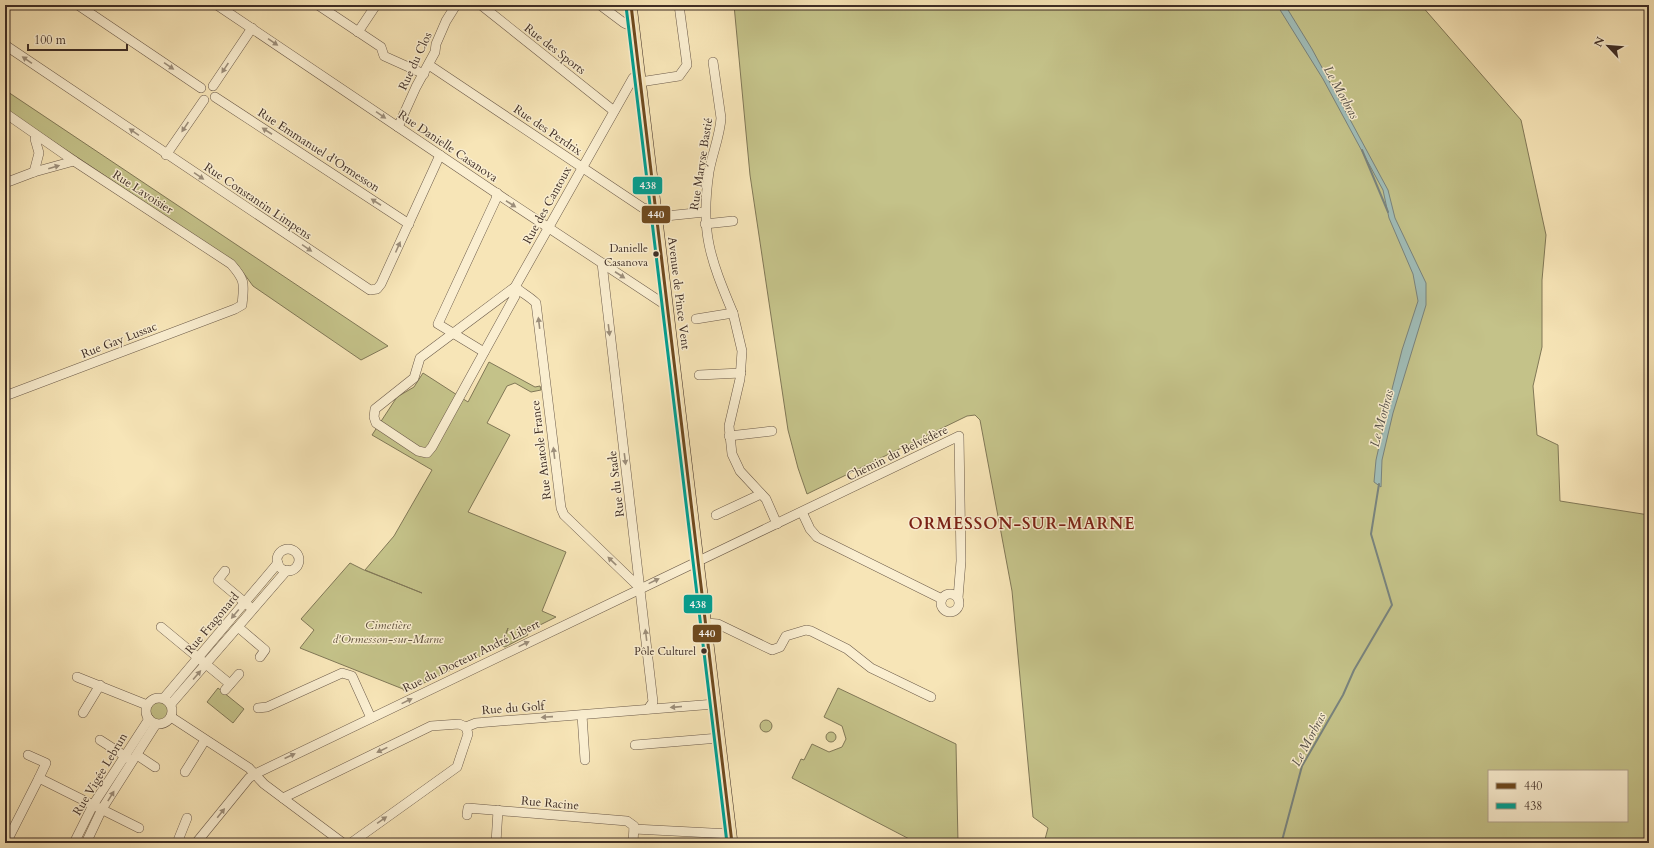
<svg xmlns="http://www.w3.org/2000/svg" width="1654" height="848" viewBox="0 0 1654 848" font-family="Cardo,serif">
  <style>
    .green { fill: #c4c289; stroke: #817857; fill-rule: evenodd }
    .water { fill: #a0bdb8; stroke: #79837d }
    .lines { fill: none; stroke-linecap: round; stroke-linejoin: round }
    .stream { stroke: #79837d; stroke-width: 2 }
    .minor-casing { stroke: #6c5b4a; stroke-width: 10 }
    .major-casing { stroke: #3e2d25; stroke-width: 12 }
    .minor { stroke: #faeed0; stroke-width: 9 }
    .major { stroke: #f7e5b7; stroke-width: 11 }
    .bus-1-casing { stroke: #faeed0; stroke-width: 6 }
    .bus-2-casing { stroke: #faeed0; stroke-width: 6 }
    .bus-1 { stroke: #6e491e; stroke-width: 3 }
    .bus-2 { stroke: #00a092; stroke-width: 3 }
    .oneway { fill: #9c8e7a }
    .bus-dot { fill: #3e2d25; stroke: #faeed0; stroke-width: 1.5 }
    .labels { text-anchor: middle; stroke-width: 3; stroke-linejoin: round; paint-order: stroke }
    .bus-label { font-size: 11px; fill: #3e2d25; stroke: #faeed0; text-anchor: end }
    .street-label { font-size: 12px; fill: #3e2d25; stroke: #faeed0 }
    .park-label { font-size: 12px; font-style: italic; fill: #60523e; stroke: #faeed0 }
    .water-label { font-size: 13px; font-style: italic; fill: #56514a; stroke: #faeed0 }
    .district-label { font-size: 16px; font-weight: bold; letter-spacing: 1px; fill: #7a1f14; stroke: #faeed0 }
    .line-badge { stroke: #faeed0; stroke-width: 1.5 }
    .badge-label { font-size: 11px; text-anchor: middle; font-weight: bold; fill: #fff }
  </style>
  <rect width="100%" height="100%" fill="#f7e5b7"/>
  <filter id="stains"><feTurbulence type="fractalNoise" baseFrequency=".005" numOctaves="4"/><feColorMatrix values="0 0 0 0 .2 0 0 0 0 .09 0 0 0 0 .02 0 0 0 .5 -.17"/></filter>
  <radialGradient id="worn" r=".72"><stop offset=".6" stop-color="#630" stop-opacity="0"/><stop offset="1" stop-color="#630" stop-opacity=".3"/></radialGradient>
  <g class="green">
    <path d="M 734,5 L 1421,5 L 1521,120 L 1546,235 L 1542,280 L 1542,347 L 1533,386 L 1537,435 L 1558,445 L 1560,501 L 1649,515 L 1649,843 L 1044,843 L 1048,828 L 1033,817 L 1012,591 L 980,420 L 975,415 L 967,416 L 807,494 L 798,468 L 788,430 L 750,175 ZM 1489,771 L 1627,771 L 1627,821 L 1489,821 Z"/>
    <polygon points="5,90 388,346 361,360 253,286 237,264 5,109"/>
    <polygon points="489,362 535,387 540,386 541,390 531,392 515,383 507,386 487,423 510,435 468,512 566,552 542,611 556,617 526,632 528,635 505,647 502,646 508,628 501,646 405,692 403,689 300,648 314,630 301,619 350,563 364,570 422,593 365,570 394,536 432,470 372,435 397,397 414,387 423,373 468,402"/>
    <polygon points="218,688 244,709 233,723 207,702"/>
    <polygon points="838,688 956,744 958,843 917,843 792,778 801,759 804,760 812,744 829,752 842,747 846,739 842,726 824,717"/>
    <circle cx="160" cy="710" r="10"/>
    <circle cx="766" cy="726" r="6"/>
    <circle cx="831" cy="737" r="5"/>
  </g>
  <polygon class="water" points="1277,5 1285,5 1312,49 1388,190 1395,218 1426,283 1426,305 1393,413 1382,460 1381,487 1374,482 1376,460 1391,393 1402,350 1418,301 1413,274 1389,218 1383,190 1323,79"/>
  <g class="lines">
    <g class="stream">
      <polyline points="1362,150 1388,212"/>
      <polyline points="1280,843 1283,837 1302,766 1343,695 1354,670 1392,605 1371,534 1379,484"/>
    </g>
    <defs>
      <g id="minor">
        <polyline points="78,5 201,88"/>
        <polyline points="217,5 502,197 664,304 667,304"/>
        <polyline points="318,5 381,47 384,56 424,74"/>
        <polyline points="481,5 614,111"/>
        <polyline points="600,5 624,23 634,27"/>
        <polyline points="358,32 376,5"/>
        <polyline points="5,45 370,290 377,289 381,284 440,155"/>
        <path d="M 713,62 L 721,118 C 720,136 712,154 709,172 C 700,232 710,258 733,313"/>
        <polyline points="429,65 643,208 655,210"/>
        <polyline points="640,82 679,76 687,65 679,5"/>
        <polyline points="213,86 252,28"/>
        <polyline points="215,97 409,224"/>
        <path d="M 5,113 L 74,161 L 231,264 C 246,281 244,284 242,305 L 235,309 L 5,396"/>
        <polyline points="398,127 416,87 435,52 436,44 446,21 456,5"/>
        <polyline points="166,155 204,100"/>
        <polyline points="34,172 39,153 35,139"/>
        <polyline points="5,183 34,172 74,161"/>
        <polyline points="656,217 705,212"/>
        <polyline points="705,224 733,221"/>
        <polyline points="602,263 653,702 648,709"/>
        <polyline points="515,287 515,296 432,447 427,453 418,451 376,423 374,417 375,409 414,378 420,358 515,287 633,78 640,77"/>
        <path d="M 515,287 C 522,293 529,296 536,303 L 561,508 L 564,515 L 640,588"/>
        <polyline points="696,319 733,313 742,351 740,379 729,426 732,454 740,471 766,499 777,524"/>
        <polyline points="484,352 438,324 496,199 497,193"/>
        <polyline points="699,375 741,373"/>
        <polyline points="729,436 772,431"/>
        <polyline points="802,512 810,529 817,537 942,599"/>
        <polyline points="716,515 761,494"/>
        <circle cx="288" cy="560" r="11"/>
        <polyline points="225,571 218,580 249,606"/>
        <circle cx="950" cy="603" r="9"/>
        <polyline points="706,623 718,624 772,650 780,647 786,636 806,630 811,631 847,649 871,668 931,697"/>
        <polyline points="161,627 230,684"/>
        <polyline points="238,627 265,650 260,657"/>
        <polyline points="77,677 147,705"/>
        <polyline points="225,690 239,674"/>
        <circle cx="159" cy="711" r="13"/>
        <polyline points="164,698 278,563"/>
        <polyline points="171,704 287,570"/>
        <polyline points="258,708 267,707 342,673 352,676 371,718"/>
        <polyline points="83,713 100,685"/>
        <polyline points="582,715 585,760"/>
        <polyline points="171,717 249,768 264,784 343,843"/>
        <polyline points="100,740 128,758"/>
        <polyline points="635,745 719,738"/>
        <polyline points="28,755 46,763 39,778"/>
        <polyline points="137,755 155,767"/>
        <polyline points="185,772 205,740"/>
        <polyline points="283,798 431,726 459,724 466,727 476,723 715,704"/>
        <polyline points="467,815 468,808 627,821 634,826 633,843"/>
        <polyline points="634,829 731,834"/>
        <polyline points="6,843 39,778 139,828"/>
        <polyline points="74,843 93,805 149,719"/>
        <polyline points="86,843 102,809 156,724"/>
        <polyline points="177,843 187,818"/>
        <polyline points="196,843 249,778 255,774 959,436 961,561 958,598"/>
        <polyline points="351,843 457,767 468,734 466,727"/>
        <polyline points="496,843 498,810"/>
      </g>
      <polyline id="major" points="631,5 732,843"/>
    </defs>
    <use href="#minor" class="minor-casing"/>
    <use href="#major" class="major-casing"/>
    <use href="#minor" class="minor"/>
    <use href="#major" class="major"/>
    <defs>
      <polyline id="bus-1" points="631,5 732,843"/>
      <polyline id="bus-2" points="626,6 727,843"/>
    </defs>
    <use href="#bus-1" class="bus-1-casing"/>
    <use href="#bus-2" class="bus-2-casing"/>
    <use href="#bus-1" class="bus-1"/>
    <use href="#bus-2" class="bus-2"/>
  </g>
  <defs><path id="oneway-solid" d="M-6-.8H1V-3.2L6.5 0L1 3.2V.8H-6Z"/></defs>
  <g class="oneway">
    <use href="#oneway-solid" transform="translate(273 42) rotate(34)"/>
    <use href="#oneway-solid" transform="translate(27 60) rotate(-146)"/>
    <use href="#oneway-solid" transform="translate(169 66) rotate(34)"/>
    <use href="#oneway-solid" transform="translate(225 68) rotate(124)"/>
    <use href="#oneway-solid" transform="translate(381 115) rotate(34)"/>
    <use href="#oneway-solid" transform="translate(185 127) rotate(124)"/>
    <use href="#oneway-solid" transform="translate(267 131) rotate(-147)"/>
    <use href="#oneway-solid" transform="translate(134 132) rotate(-146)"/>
    <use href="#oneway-solid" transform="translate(54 167) rotate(-16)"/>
    <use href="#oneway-solid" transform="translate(199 176) rotate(34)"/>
    <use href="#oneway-solid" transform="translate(376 202) rotate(-147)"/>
    <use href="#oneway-solid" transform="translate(511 204) rotate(33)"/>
    <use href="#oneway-solid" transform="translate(398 247) rotate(-66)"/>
    <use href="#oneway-solid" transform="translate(307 248) rotate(34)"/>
    <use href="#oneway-solid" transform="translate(620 275) rotate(33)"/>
    <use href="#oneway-solid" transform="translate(539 323) rotate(-97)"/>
    <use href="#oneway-solid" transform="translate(609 330) rotate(83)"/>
    <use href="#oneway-solid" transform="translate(554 453) rotate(-97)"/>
    <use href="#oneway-solid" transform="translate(625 459) rotate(83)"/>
    <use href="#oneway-solid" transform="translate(612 561) rotate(-136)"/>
    <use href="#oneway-solid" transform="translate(654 581) rotate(-26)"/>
    <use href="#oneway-solid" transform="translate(235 614) rotate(130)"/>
    <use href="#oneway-solid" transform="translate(646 635) rotate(-97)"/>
    <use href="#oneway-solid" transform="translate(524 644) rotate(-26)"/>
    <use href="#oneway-solid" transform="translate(197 675) rotate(-49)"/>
    <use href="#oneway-solid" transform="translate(407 701) rotate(-26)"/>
    <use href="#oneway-solid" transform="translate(676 707) rotate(175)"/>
    <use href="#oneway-solid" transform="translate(547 717) rotate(176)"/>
    <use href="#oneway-solid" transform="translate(382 750) rotate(154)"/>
    <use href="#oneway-solid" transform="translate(290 756) rotate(-25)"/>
    <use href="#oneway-solid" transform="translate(111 796) rotate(-58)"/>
    <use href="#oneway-solid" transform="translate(221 813) rotate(-51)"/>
    <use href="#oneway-solid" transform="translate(382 820) rotate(-35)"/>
  </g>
  <g class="bus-dot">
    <circle cx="656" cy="254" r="3.5"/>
    <circle cx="704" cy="651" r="3.5"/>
  </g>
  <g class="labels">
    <g class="bus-label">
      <text x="648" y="252">Danielle<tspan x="648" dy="14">Casanova</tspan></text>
      <text x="696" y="655">Pôle Culturel</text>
    </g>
    <g class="street-label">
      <text transform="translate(555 49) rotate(38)" y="4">Rue des Sports</text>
      <text transform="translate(415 61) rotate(-65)" y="4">Rue du Clos</text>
      <text transform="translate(548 130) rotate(34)" y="4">Rue des Perdrix</text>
      <text transform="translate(448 146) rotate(34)" y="4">Rue Danielle Casanova</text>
      <text transform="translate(319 150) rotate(33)" y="4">Rue Emmanuel d'Ormesson</text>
      <text transform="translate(701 164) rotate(-81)" y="4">Rue Maryse Bastié</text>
      <text transform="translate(143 192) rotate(33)" y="4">Rue Lavoisier</text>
      <text transform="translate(258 201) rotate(34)" y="4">Rue Constantin Limpens</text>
      <text transform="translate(547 205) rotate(-61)" y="4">Rue des Cantoux</text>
      <text transform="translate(679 293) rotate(83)" y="4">Avenue de Pince Vent</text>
      <text transform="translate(119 340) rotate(-21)" y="4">Rue Gay Lussac</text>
      <text transform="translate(541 450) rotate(-97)" y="4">Rue Anatole France</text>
      <text transform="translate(897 453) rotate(-26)" y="4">Chemin du Belvédère</text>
      <text transform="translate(616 484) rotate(-97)" y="4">Rue du Stade</text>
      <text transform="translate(212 623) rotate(-50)" y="4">Rue Fragonard</text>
      <text transform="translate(471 656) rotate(-26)" y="4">Rue du Docteur André Libert</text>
      <text transform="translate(513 708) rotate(-4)" y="4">Rue du Golf</text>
      <text transform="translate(100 774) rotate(-59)" y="4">Rue Vigée Lebrun</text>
      <text transform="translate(550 803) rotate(5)" y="4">Rue Racine</text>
    </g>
    <g class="park-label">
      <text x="388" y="629">Cimetière<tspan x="388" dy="14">d'Ormesson-sur-Marne</tspan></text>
    </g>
    <g class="water-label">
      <text transform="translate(1342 92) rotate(61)" y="5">Le Morbras</text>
      <text transform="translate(1381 418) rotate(-75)" y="5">Le Morbras</text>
      <text transform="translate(1308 739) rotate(-62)" y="5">Le Morbras</text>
    </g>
    <g class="district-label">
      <text x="1022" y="529">ORMESSON-SUR-MARNE</text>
    </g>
  </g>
  <g class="line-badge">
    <rect x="632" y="176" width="31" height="19" rx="4" fill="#00a092"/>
    <rect x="641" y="205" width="30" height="19" rx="4" fill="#6e491e"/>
    <rect x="683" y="594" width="30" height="20" rx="4" fill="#00a092"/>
    <rect x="692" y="624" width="30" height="19" rx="4" fill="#6e491e"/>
  </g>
  <g class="badge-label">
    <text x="648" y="189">438</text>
    <text x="656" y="218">440</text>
    <text x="698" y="608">438</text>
    <text x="707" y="637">440</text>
  </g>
  <rect width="1654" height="848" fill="none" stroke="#f7e5b7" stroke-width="20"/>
  <rect x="6" y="6" width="1642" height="836" fill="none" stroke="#3e2d25" stroke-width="2"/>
  <rect x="10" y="10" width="1634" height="828" fill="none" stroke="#3e2d25"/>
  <rect x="1488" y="770" width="140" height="52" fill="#faeed0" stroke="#afa18c"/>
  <rect x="1496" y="783" width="20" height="6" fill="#6e491e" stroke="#afa18c"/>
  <text x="1524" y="790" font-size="12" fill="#3e2d25">440</text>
  <rect x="1496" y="803" width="20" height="6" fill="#00a092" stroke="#afa18c"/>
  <text x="1524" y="810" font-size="12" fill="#3e2d25">438</text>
  <g transform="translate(1608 46) rotate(296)" stroke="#faeed0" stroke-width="3" paint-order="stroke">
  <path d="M0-3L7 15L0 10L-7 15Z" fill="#3e2d25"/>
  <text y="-6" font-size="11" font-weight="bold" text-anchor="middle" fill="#3e2d25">N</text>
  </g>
  <path d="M28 44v6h99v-6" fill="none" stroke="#3e2d25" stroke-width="2"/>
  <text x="34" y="44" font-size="12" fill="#3e2d25" stroke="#faeed0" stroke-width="3" paint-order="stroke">100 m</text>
  <rect width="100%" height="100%" filter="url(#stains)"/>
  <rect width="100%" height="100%" fill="url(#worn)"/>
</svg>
